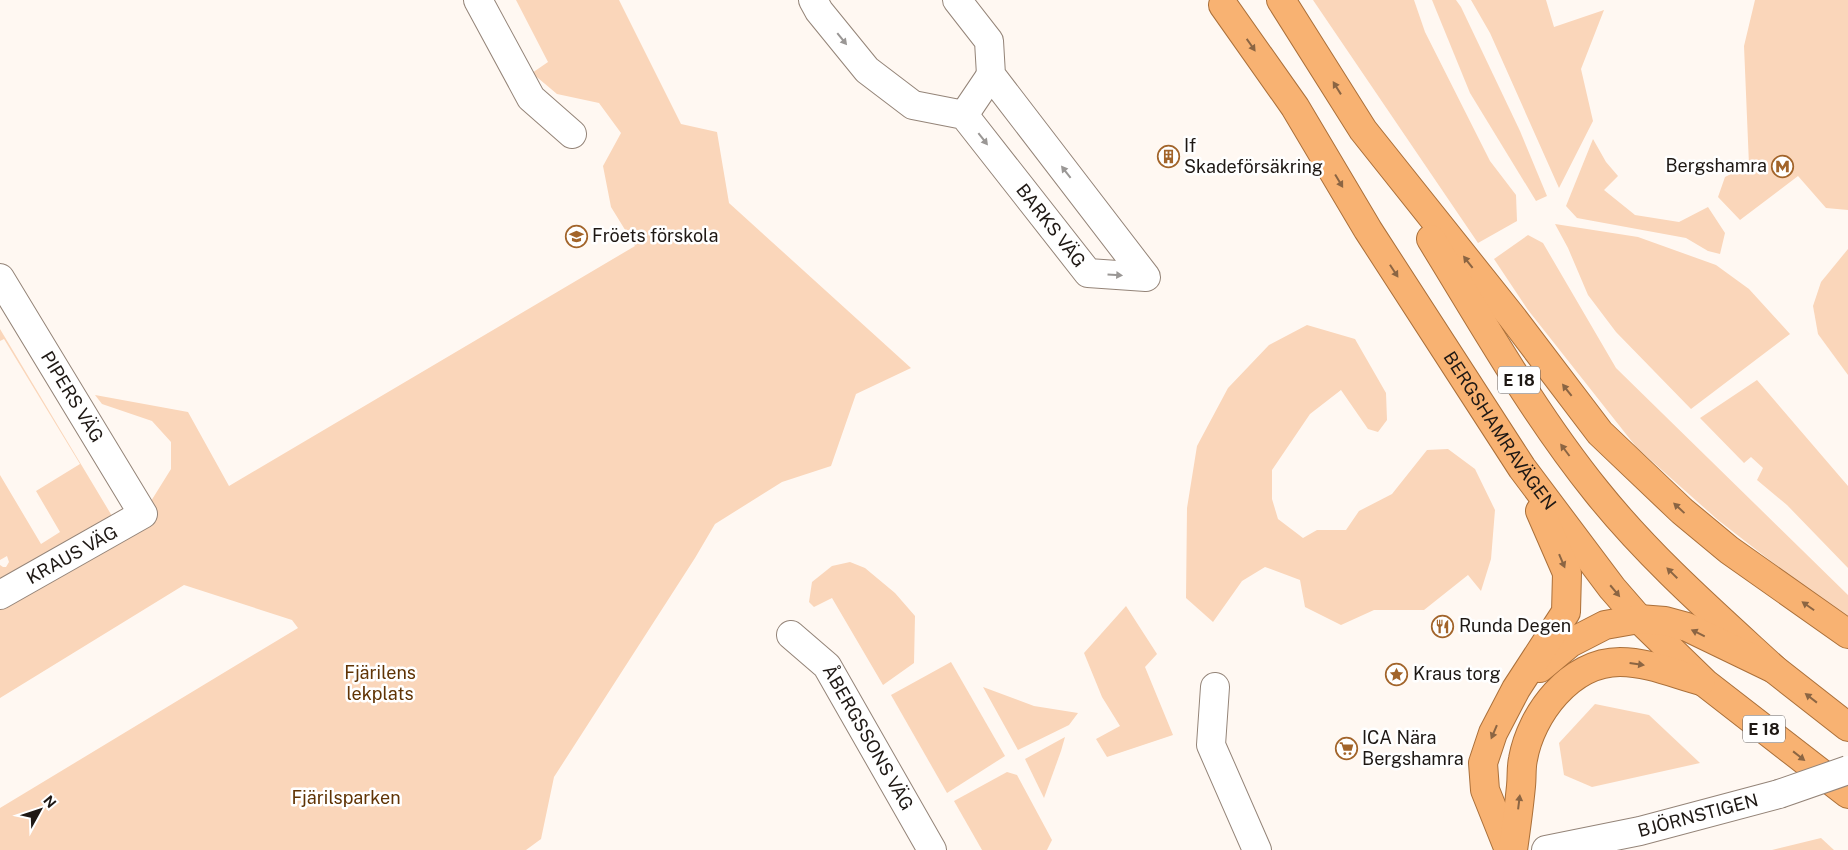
<svg xmlns="http://www.w3.org/2000/svg" width="1848" height="850" viewBox="0 0 1848 850" font-family="'Public Sans',sans-serif">
  <style>
    .green { fill: #fad6ba }
    .lines { fill: none; stroke-linecap: round; stroke-linejoin: round }
    .minor-casing { stroke: #948478; stroke-width: 30 }
    .trunk-casing { stroke: #ab703a; stroke-width: 30 }
    .minor { stroke: #fff; stroke-width: 28 }
    .trunk { stroke: #f8b272; stroke-width: 28 }
    .minor-bridge-casing { stroke: #948478; stroke-width: 30; stroke-linecap: butt }
    .minor-bridge { stroke: #fff; stroke-width: 28 }
    .oneway { fill: #9a9795 }
    .oneway2 { fill: #8b6543 }
    .labels { text-anchor: middle; stroke-width: 5; stroke-linejoin: round; paint-order: stroke }
    .shield { fill: #fff; stroke: #625d5a; stroke-width: 1 }
    .shield-label { font-size: 16px; font-weight: bold; fill: #1e1814 }
    .poi-label { font-size: 18px; fill: #1e1814; stroke: #fff; text-anchor: start }
    .street-label { font-size: 18px; fill: #1e1814; stroke: #fff }
    .park-label { font-size: 18px; fill: #603405; stroke: #fff }
  </style>
  <rect width="100%" height="100%" fill="#fff8f2"/>
  <g class="green">
    <polygon points="516,0 619,0 681,124 717,132 729,203 911,368 856,394 831,466 782,482 715,524 695,558 554,777 541,839 526,850 0,850 0,808 298,628 292,620 184,585 0,698 0,565 3,567 6,567 9,562 7,556 0,560 0,475 41,544 60,532 36,491 80,464 4,339 0,341 0,329 112,516 143,514 171,469 171,442 152,421 102,404 95,395 188,412 229,486 635,246 611,207 603,166 621,133 599,103 557,94 532,73 548,62"/>
    <polygon points="1313,0 1414,0 1425,32 1490,161 1516,195 1517,221 1478,243"/>
    <polygon points="1432,0 1456,0 1461,7 1520,131 1547,196 1536,201 1470,93"/>
    <polygon points="1471,0 1546,0 1554,27 1604,10 1581,69 1593,121 1559,188 1490,33"/>
    <polygon points="1755,0 1848,0 1848,210 1826,208 1798,176 1740,220 1718,197 1725,177 1749,165 1744,46"/>
    <polygon points="1593,139 1606,162 1618,176 1604,190 1635,215 1679,222 1708,207 1725,233 1720,254 1708,251 1686,238 1577,218 1566,206"/>
    <polygon points="1555,224 1638,237 1716,265 1749,289 1790,334 1691,409 1616,332 1588,295 1568,248"/>
    <polygon points="1528,235 1543,243 1616,368 1848,595 1848,621 1718,520 1637,448 1528,310 1494,259"/>
    <polygon points="1848,249 1848,375 1818,334 1813,306 1821,282"/>
    <polygon points="1307,325 1355,339 1386,393 1387,420 1378,432 1368,429 1341,390 1310,414 1272,470 1272,499 1278,519 1303,538 1317,530 1346,530 1359,511 1392,494 1427,450 1448,449 1475,469 1495,510 1491,559 1481,591 1468,575 1424,610 1374,610 1341,625 1305,607 1300,580 1265,567 1242,581 1213,622 1186,598 1187,508 1197,446 1228,388 1269,345"/>
    <polygon points="1757,380 1848,486 1848,568 1787,505 1757,480 1763,468 1751,457 1744,463 1700,418"/>
    <polygon points="850,562 865,568 895,593 915,616 914,663 883,685 832,598 814,607 809,602 812,582 832,566"/>
    <polygon points="1126,606 1157,654 1145,667 1173,735 1107,757 1096,739 1120,726 1102,697 1084,653"/>
    <polygon points="951,662 1005,756 947,793 891,695"/>
    <polygon points="983,687 1034,706 1078,713 1069,725 1018,750"/>
    <polygon points="1595,704 1649,715 1700,763 1592,787 1564,775 1559,743"/>
    <polygon points="1065,737 1061,751 1044,798 1025,759"/>
    <polygon points="1007,772 1017,775 1052,840 1047,850 982,850 954,801"/>
    <polygon points="1821,838 1834,850 1772,850"/>
  </g>
  <g class="lines">
    <defs>
      <g id="minor">
        <polyline points="478,0 531,98 572,134"/>
        <path id="s1" d="M 813,0 L 819,11 L 867,70 L 913,105 L 964,115 L 1088,273 L 1146,277 L 991,75 L 989,41 L 957,0"/>
        <polyline points="964,115 991,75"/>
        <path id="s2" d="M 0,278 L 143,514 L 0,595"/>
        <path id="s3" d="M 791,635 L 827,666 L 932,850"/>
        <polyline points="1215,687 1211,745 1257,850"/>
        <path id="s4" d="M 1546,850 L 1640,831 L 1779,794"/>
      </g>
      <g id="trunk">
        <polyline points="1281,0 1363,130 1512,317 1600,433 1682,511 1729,550 1848,634"/>
        <path id="s5" d="M 1223,5 L 1295,107 L 1368,230 L 1522,468 L 1612,588 L 1639,619 L 1705,683 L 1848,794"/>
        <path d="M 1431,239 C 1484,325 1534,414 1597,492 C 1649,557 1713,613 1774,669"/>
        <polyline points="1540,668 1570,643 1605,625 1639,619 1665,621 1687,627 1774,669 1848,727"/>
        <polyline points="1509,850 1485,790 1483,763 1493,733 1516,689 1566,612 1567,573 1540,511"/>
        <path d="M 1513,850 C 1516,829 1519,807 1521,786 C 1522,777 1521,768 1523,759 C 1531,714 1570,662 1620,662 C 1648,662 1675,674 1701,681"/>
      </g>
    </defs>
    <use href="#minor" class="minor-casing"/>
    <use href="#trunk" class="trunk-casing"/>
    <use href="#minor" class="minor"/>
    <use href="#trunk" class="trunk"/>
    <defs>
      <polyline id="minor-bridge" points="1779,794 1848,770"/>
    </defs>
    <use href="#minor-bridge" class="minor-bridge-casing"/>
    <use href="#minor-bridge" class="minor-bridge"/>
  </g>
  <defs><path id="oneway-solid" d="M-6-.8H1V-3.2L6.5 0L1 3.2V.8H-6Z" transform="scale(1.25)"/></defs>
  <g class="oneway">
    <use href="#oneway-solid" transform="translate(842 39) rotate(51)"/>
    <use href="#oneway-solid" transform="translate(983 139) rotate(52)"/>
    <use href="#oneway-solid" transform="translate(1066 172) rotate(-128)"/>
    <use href="#oneway-solid" transform="translate(1115 275) rotate(4)"/>
  </g>
  <g class="oneway2">
    <use href="#oneway-solid" transform="translate(1251 45) rotate(55)"/>
    <use href="#oneway-solid" transform="translate(1337 88) rotate(-122)"/>
    <use href="#oneway-solid" transform="translate(1339 181) rotate(59)"/>
    <use href="#oneway-solid" transform="translate(1468 262) rotate(-128)"/>
    <use href="#oneway-solid" transform="translate(1394 271) rotate(57)"/>
    <use href="#oneway-solid" transform="translate(1567 390) rotate(-128)"/>
    <use href="#oneway-solid" transform="translate(1565 450) rotate(-127)"/>
    <use href="#oneway-solid" transform="translate(1679 508) rotate(-137)"/>
    <use href="#oneway-solid" transform="translate(1562 561) rotate(67)"/>
    <use href="#oneway-solid" transform="translate(1672 573) rotate(-135)"/>
    <use href="#oneway-solid" transform="translate(1615 591) rotate(50)"/>
    <use href="#oneway-solid" transform="translate(1808 606) rotate(-145)"/>
    <use href="#oneway-solid" transform="translate(1698 633) rotate(-154)"/>
    <use href="#oneway-solid" transform="translate(1637 664) rotate(8)"/>
    <use href="#oneway-solid" transform="translate(1811 698) rotate(-142)"/>
    <use href="#oneway-solid" transform="translate(1494 732) rotate(113)"/>
    <use href="#oneway-solid" transform="translate(1799 756) rotate(38)"/>
    <use href="#oneway-solid" transform="translate(1519 802) rotate(-83)"/>
  </g>
  <defs>
    <symbol id="building-ring" viewBox="-11 -11 22 22"><circle r="9.5" fill="#fff" stroke="#a2642a" stroke-width="1.5"/><path d="M-4-6H4V6H1V3H-1V6H-4ZM-2.5-4.3h1.7v1.8h-1.7ZM.8-4.3h1.7v1.8H.8ZM-2.5-1h1.7V.8h-1.7ZM.8-1h1.7V.8H.8Z" fill="#a2642a"/></symbol>
    <symbol id="metro-ring" viewBox="-11 -11 22 22"><circle r="9.5" fill="#fff" stroke="#a2642a" stroke-width="1.5"/><path d="M-5.5 5V-5H-3L0 0L3-5H5.5V5H3V-.5L0 4L-3-.5V5Z" fill="#a2642a"/></symbol>
    <symbol id="school-ring" viewBox="-11 -11 22 22"><circle r="9.5" fill="#fff" stroke="#a2642a" stroke-width="1.5"/><path d="M0-5L7-2L0 1L-7-2ZM-4 1L0 2.5L4 1V4Q0 6-4 4Z" fill="#a2642a"/></symbol>
    <symbol id="restaurant-ring" viewBox="-11 -11 22 22"><circle r="9.5" fill="#fff" stroke="#a2642a" stroke-width="1.5"/><path d="M-5-6h1v4h1v-4h1v4h1v-4h1v5L-1.5 .5V6h-2V.5L-5-1ZM5-6V6H3V1.5H1.5Q1.5-4 5-6Z" fill="#a2642a"/></symbol>
    <symbol id="sight-ring" viewBox="-11 -11 22 22"><circle r="9.5" fill="#fff" stroke="#a2642a" stroke-width="1.5"/><path d="M0-6L1.8-2.2L6-1.7L2.9 1.2L3.7 5.4L0 3.3L-3.7 5.4L-2.9 1.2L-6-1.7L-1.8-2.2Z" fill="#a2642a"/></symbol>
    <symbol id="supermarket-ring" viewBox="-11 -11 22 22"><circle r="9.5" fill="#fff" stroke="#a2642a" stroke-width="1.5"/><path d="M-6-5.5h2.5l.6 2H6L4.5 2H-2.5L-4.4-4H-6ZM-1.5 3.2a1.3 1.3 0 1 0 .1 0ZM3 3.2a1.3 1.3 0 1 0 .1 0Z" fill="#a2642a"/></symbol>
  </defs>
  <g fill-rule="evenodd">
    <use href="#building-ring" x="1156" y="144" width="25" height="25"/>
    <use href="#metro-ring" x="1770" y="154" width="25" height="25"/>
    <use href="#school-ring" x="564" y="224" width="25" height="25"/>
    <use href="#restaurant-ring" x="1430" y="614" width="25" height="25"/>
    <use href="#sight-ring" x="1384" y="662" width="25" height="25"/>
    <use href="#supermarket-ring" x="1334" y="736" width="25" height="25"/>
  </g>
  <g class="labels">
    <g class="shield">
      <rect x="1498" y="366.5" width="42" height="27" rx="4"/>
      <rect x="1743" y="715.5" width="42" height="27" rx="4"/>
    </g>
    <g class="shield-label">
      <text x="1519" y="386">E 18</text>
      <text x="1764" y="735">E 18</text>
    </g>
    <g class="poi-label">
      <text x="1184" y="152">If<tspan x="1184" dy="21">Skadeförsäkring</tspan></text>
      <text x="1767" y="172" text-anchor="end">Bergshamra</text>
      <text x="592" y="242">Fröets förskola</text>
      <text x="1459" y="632">Runda Degen</text>
      <text x="1413" y="680">Kraus torg</text>
      <text x="1362" y="744">ICA Nära<tspan x="1362" dy="21">Bergshamra</tspan></text>
    </g>
    <g class="street-label">
      <text dy="6" stroke="none"><textPath href="#s1" startOffset="339">BARKS VÄG</textPath></text>
      <text dy="6" stroke="none"><textPath href="#s2" startOffset="139">PIPERS VÄG</textPath></text>
      <text dy="6" stroke="none"><textPath href="#s5" startOffset="508">BERGSHAMRAVÄGEN</textPath></text>
      <text transform="translate(72 555) rotate(-29)" y="6">KRAUS VÄG</text>
      <text dy="6" stroke="none"><textPath href="#s3" startOffset="130">ÅBERGSSONS VÄG</textPath></text>
      <text dy="6" stroke="none"><textPath href="#s4" startOffset="156">BJÖRNSTIGEN</textPath></text>
    </g>
    <g class="park-label">
      <text x="380" y="679">Fjärilens<tspan x="380" dy="21">lekplats</tspan></text>
      <text x="346" y="804">Fjärilsparken</text>
    </g>
  </g>
  <g transform="translate(40 810) rotate(50)" stroke="#ffffff" stroke-width="4" paint-order="stroke">
  <path d="M0-4L9 19L0 12L-9 19Z" fill="#1e1814"/>
  <text y="-8" font-size="14" font-weight="bold" text-anchor="middle" fill="#1e1814">N</text>
  </g>
</svg>
